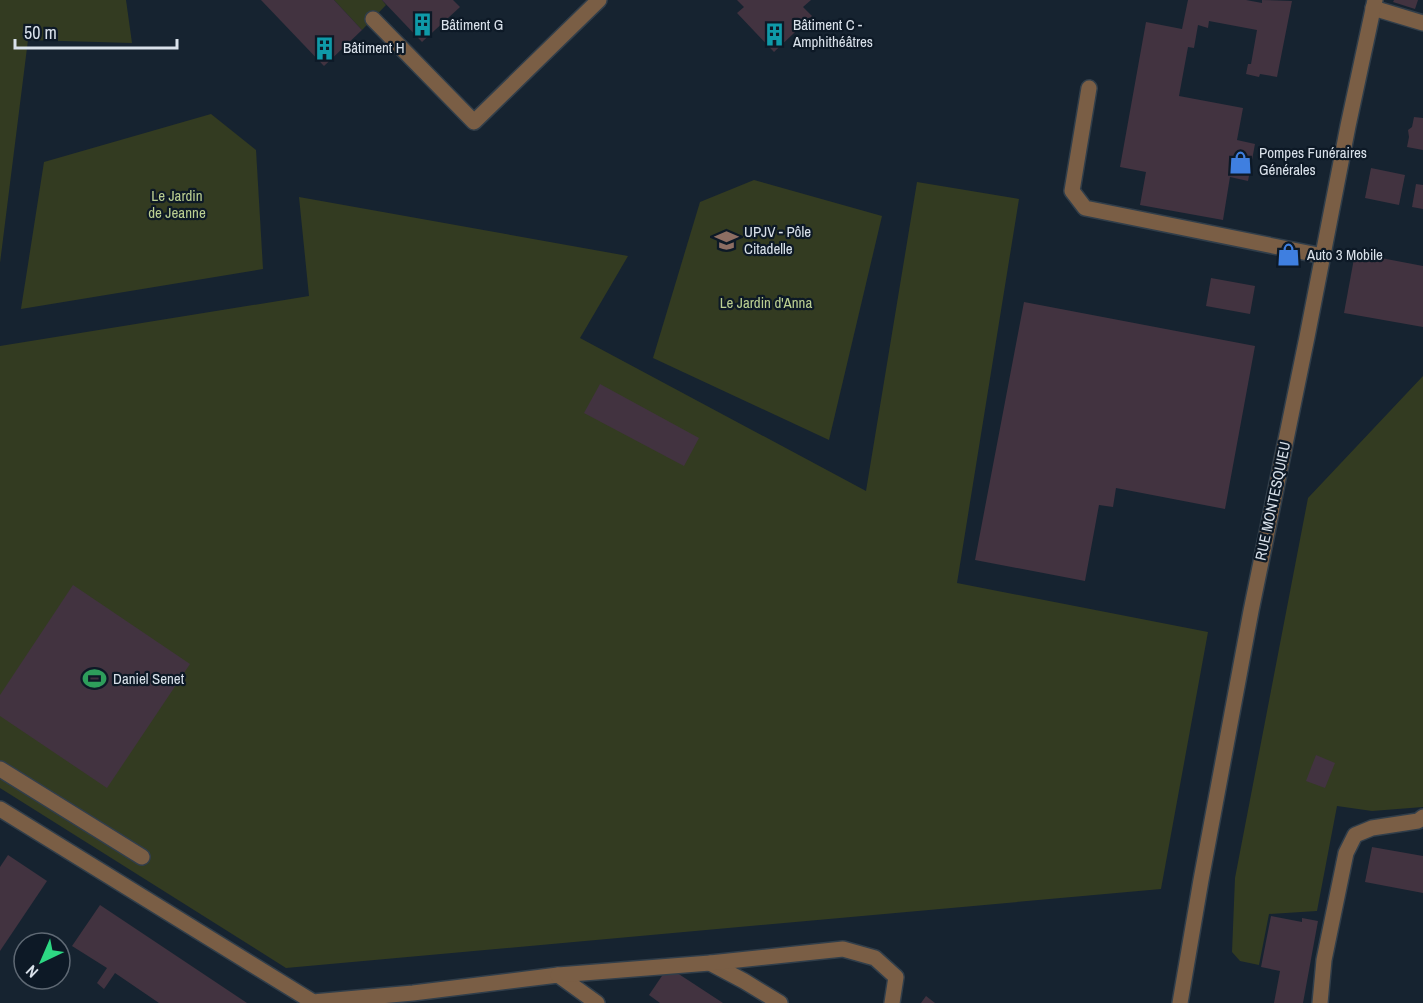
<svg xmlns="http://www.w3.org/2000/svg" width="1423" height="1003" viewBox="0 0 1423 1003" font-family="'Archivo Narrow',sans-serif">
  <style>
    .green { fill: #333b21 }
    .building { fill: #423340 }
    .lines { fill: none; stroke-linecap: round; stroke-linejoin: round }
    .minor-casing { stroke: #313e4a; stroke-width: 18 }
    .minor { stroke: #7a5e45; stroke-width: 15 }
    .labels { text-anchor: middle; stroke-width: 4.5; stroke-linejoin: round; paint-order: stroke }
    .poi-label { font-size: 15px; fill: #d9e1ea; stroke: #0d1926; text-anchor: start }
    .park-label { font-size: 15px; fill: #bbcf91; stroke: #0d1926 }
    .street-label { font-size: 15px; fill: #d9e1ea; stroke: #0d1926 }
  </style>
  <rect width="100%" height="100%" fill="#162330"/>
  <g class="green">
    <polygon points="0,0 126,0 132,43 28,40 0,263"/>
    <polygon points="334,0 382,0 386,5 362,30"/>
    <polygon points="211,114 256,150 263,269 21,309 44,162"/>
    <polygon points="754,180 882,216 829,440 653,358 700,202"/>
    <polygon points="917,182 1019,199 957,583 1208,632 1161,889 286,968 0,788 0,346 309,296 299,197 628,256 580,338 866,491"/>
    <polygon points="1423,376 1423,807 1372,811 1337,806 1317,911 1269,914 1259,965 1240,961 1232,952 1235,878 1308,498"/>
  </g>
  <g class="building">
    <polygon points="261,0 334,0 362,30 324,66"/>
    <polygon points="382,0 453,0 460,7 422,42"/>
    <polygon points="737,0 811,0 803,7 812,16 774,52 737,13 744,7"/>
    <polygon points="1188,0 1246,0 1262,3 1262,0 1292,1 1277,77 1260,74 1259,77 1246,74 1248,64 1251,64 1257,30 1209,21 1208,28 1198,25 1194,48 1188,47 1179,96 1243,108 1237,140 1255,144 1248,181 1230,177 1223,220 1140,205 1146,172 1120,167 1146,22 1182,29"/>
    <polygon points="1394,0 1418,0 1415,9 1393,2"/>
    <polygon points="1414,117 1423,118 1423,150 1407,147 1409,137 1408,130 1412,127"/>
    <polygon points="1371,168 1405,175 1399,205 1365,198"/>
    <polygon points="1416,184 1423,185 1423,209 1412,207"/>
    <polygon points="1355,253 1423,266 1423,327 1344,313"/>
    <polygon points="1211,278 1255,286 1250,314 1206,306"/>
    <polygon points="1024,302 1255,346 1225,509 1116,488 1113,507 1099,505 1085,581 975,560"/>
    <polygon points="600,384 699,438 684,466 584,413"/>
    <polygon points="73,585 190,664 107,788 0,716 0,695"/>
    <polygon points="1316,755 1335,763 1325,788 1306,781"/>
    <polygon points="1372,847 1423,856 1423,893 1365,882"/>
    <polygon points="8,855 47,881 0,951 0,867"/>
    <polygon points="100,905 247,1003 159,1003 115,973 104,989 97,983 107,968 72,946"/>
    <polygon points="1271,916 1302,922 1302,918 1318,921 1303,1003 1274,1003 1280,971 1261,967"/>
    <polygon points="668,967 723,1003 660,1003 649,995"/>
    <polygon points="926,996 935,1003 921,1003"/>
  </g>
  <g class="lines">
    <defs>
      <g id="minor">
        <polyline points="1373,8 1423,23"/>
        <polyline points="373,19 474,122 599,0"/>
        <polyline points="1089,88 1072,191 1085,208 1323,256"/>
        <polyline points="0,769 142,857"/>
        <polyline points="0,809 313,1002 413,993 558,975 597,1003"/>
        <polyline points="710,963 744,981 780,1003"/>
        <polyline points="558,975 710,963 843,949 875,958 896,977 892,1003"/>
        <polyline points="1180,1003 1201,880 1251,611 1307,337 1348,126 1375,0"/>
        <polyline points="1320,1003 1324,960 1346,853 1355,835 1372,828 1418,821 1423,817"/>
      </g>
    </defs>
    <use href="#minor" class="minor-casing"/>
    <use href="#minor" class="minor"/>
  </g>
  <defs>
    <symbol id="building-bare" viewBox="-9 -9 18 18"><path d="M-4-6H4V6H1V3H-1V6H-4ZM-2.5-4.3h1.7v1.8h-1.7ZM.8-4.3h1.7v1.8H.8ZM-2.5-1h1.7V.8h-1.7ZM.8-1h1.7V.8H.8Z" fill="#0f9aa8" stroke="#0d1926" stroke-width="2.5" paint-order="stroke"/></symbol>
    <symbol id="shop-bare" viewBox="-9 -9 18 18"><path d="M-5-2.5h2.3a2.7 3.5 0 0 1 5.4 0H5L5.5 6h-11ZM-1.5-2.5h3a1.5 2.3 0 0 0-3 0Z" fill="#3f7fe0" stroke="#0d1926" stroke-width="2.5" paint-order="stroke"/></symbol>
    <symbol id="university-bare" viewBox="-9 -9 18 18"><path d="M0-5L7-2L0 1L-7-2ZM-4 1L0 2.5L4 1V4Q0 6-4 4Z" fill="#8d6e63" stroke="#0d1926" stroke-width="2.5" paint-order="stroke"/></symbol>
    <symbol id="stadium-bare" viewBox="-9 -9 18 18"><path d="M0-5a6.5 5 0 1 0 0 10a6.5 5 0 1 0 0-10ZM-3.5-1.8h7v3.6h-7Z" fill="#2e9e5b" stroke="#0d1926" stroke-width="2.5" paint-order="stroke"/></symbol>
  </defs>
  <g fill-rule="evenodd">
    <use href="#building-bare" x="406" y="8" width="33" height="33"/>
    <use href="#building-bare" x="758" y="18" width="33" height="33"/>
    <use href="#building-bare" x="308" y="32" width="33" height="33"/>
    <use href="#shop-bare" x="1224" y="146" width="33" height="33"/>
    <use href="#university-bare" x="710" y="224" width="33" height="33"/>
    <use href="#shop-bare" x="1272" y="238" width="33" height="33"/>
    <use href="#stadium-bare" x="78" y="662" width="33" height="33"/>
  </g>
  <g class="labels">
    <g class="poi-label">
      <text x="441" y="30">Bâtiment G</text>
      <text x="793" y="30">Bâtiment C -<tspan x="793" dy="17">Amphithéâtres</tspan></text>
      <text x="343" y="53">Bâtiment H</text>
      <text x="1259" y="158">Pompes Funéraires<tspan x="1259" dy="17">Générales</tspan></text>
      <text x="744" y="237">UPJV - Pôle<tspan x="744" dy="17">Citadelle</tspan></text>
      <text x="1307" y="260">Auto 3 Mobile</text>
      <text x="113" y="684">Daniel Senet</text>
    </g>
    <g class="park-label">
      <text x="177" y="201">Le Jardin<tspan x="177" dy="17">de Jeanne</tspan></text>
      <text x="766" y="308">Le Jardin d'Anna</text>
    </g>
    <g class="street-label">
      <text transform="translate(1273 501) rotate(-78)" y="5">RUE MONTESQUIEU</text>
    </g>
  </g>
  <g transform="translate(42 961) rotate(224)"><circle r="28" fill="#0d1926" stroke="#5f6974" stroke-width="1.5"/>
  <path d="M0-4.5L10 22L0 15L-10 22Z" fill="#2dd883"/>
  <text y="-9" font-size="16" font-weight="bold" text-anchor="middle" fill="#d9e1ea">N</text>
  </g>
  <path d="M15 39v9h162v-9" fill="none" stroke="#d9e1ea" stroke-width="3"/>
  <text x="24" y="39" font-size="18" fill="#d9e1ea" stroke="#0d1926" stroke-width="4.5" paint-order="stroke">50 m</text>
</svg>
